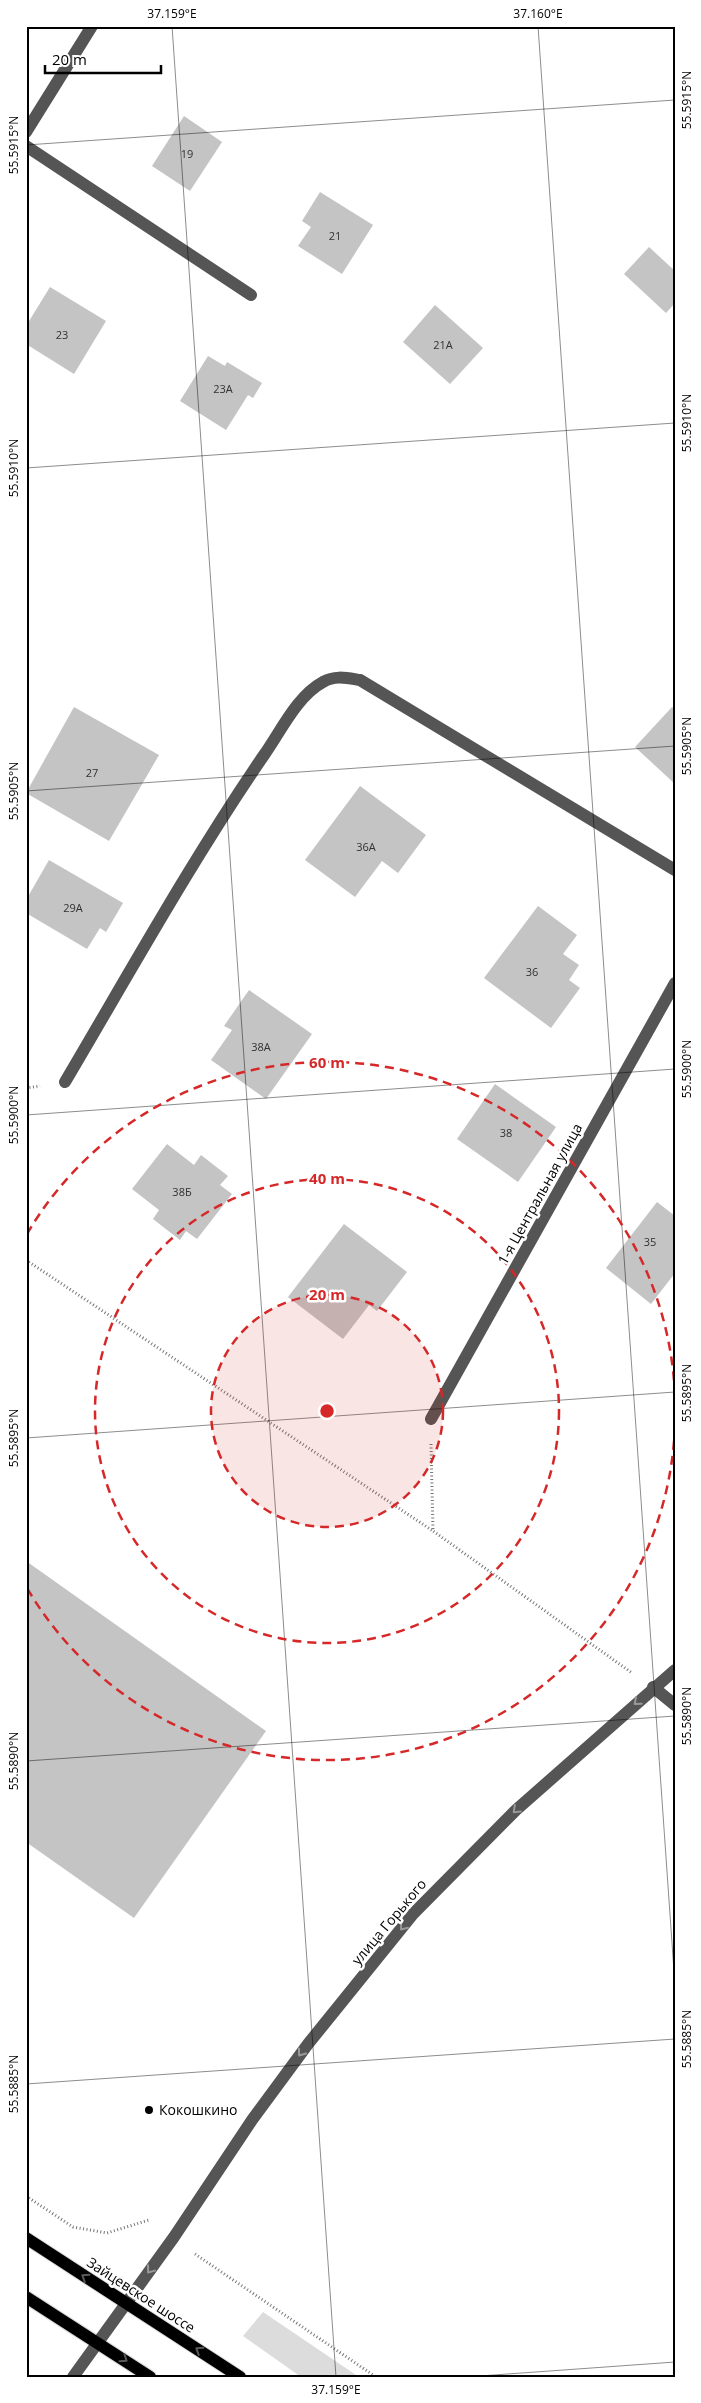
<svg xmlns="http://www.w3.org/2000/svg" width="701" height="2403" viewBox="0 0 701 2403" font-family="'Open Sans',sans-serif">
  <style>
    .green { fill: #dcdcdc }
    .building { fill: #c4c4c4 }
    .lines { fill: none; stroke-linecap: round; stroke-linejoin: round }
    .major-casing { stroke: #dbdbdb; stroke-width: 14 }
    .path { stroke: #777; stroke-width: 3; stroke-dasharray: 1 2.5; stroke-linecap: butt }
    .minor { stroke: #555; stroke-width: 12 }
    .major { stroke: #000; stroke-width: 12 }
    .oneway { stroke: #999 }
    .oneway2 { stroke: #595959 }
    .ticks { fill: none; stroke: #000; stroke-width: 1; stroke-opacity: 0.45 }
    .ring { fill: none; stroke: #d62828; stroke-width: 2.5; stroke-dasharray: 9 6 }
    .poi-dot { fill: #000; stroke: #fff; stroke-width: 2 }
    .labels { text-anchor: middle; stroke-width: 5; stroke-linejoin: round; paint-order: stroke }
    .number-label { font-size: 11px; fill: #313131 }
    .street-label { font-size: 14px; fill: #000; stroke: #fff }
    .poi-label { font-size: 14px; fill: #000; stroke: #fff; text-anchor: start }
    .centre { fill: #d62828; stroke: #fff; stroke-width: 2.5 }
    .ring-label { font-size: 15px; text-anchor: middle; font-weight: bold; fill: #d62828; stroke: #fff; stroke-width: 5; stroke-linejoin: round; paint-order: stroke }
    .neatline { fill: none; stroke: #000; stroke-width: 2 }
    .ticks-label { font-size: 12px; text-anchor: middle; fill: #000 }
  </style>
  <rect width="100%" height="100%" fill="#fff"/>
  <polygon class="green" points="263,2312 359,2377 301,2377 243,2336"/>
  <g class="building">
    <polygon points="184,116 222,142 190,191 152,166"/>
    <polygon points="320,192 373,225 342,274 298,246 311,227 302,221"/>
    <polygon points="649,247 675,271 675,303 666,313 624,274"/>
    <polygon points="50,287 106,321 74,374 26,344 26,326"/>
    <polygon points="435,305 483,348 450,384 403,342"/>
    <polygon points="208,356 225,366 227,362 262,383 253,398 248,395 226,430 180,401"/>
    <polygon points="74,707 159,755 109,841 26,793"/>
    <polygon points="672,707 675,709 675,784 635,747"/>
    <polygon points="360,786 426,835 398,873 382,861 355,897 305,860"/>
    <polygon points="49,860 123,903 106,932 100,928 87,949 26,913 26,900"/>
    <polygon points="538,906 577,935 563,954 579,965 569,980 580,988 551,1028 484,978"/>
    <polygon points="249,990 312,1034 266,1099 211,1060 232,1030 224,1026"/>
    <polygon points="495,1084 556,1127 518,1182 457,1139"/>
    <polygon points="167,1144 194,1165 201,1155 228,1176 220,1185 232,1194 197,1239 186,1231 180,1240 153,1219 159,1210 132,1189"/>
    <polygon points="657,1202 675,1216 675,1273 651,1304 606,1268"/>
    <polygon points="344,1224 407,1272 377,1311 369,1305 343,1339 288,1297"/>
    <polygon points="26,1561 266,1731 134,1918 26,1842"/>
  </g>
  <g class="lines">
    <defs>
      <g id="major">
        <polyline points="26,2238 240,2377"/>
        <polyline points="26,2297 150,2377"/>
      </g>
    </defs>
    <use href="#major" class="major-casing"/>
    <g class="path">
      <polyline points="26,1088 40,1086"/>
      <polyline points="26,1260 433,1531"/>
      <polyline points="431,1444 433,1531 632,1673"/>
      <polyline points="26,2196 73,2227 107,2233 149,2220"/>
      <polyline points="195,2254 376,2377"/>
    </g>
    <g class="minor">
      <polyline points="26,132 92,26"/>
      <polyline points="26,146 251,295"/>
      <path d="M 65,1082 C 130,972 192,860 264,755 C 281,731 297,696 323,682 C 335,675 347,678 360,680 L 675,870"/>
      <polyline points="431,1419 675,983"/>
      <polyline points="653,1687 675,1705"/>
      <polyline points="73,2377 174,2237 252,2120 308,2044 413,1914 516,1810 675,1670"/>
    </g>
    <use href="#major" class="major"/>
  </g>
  <defs><path id="oneway-chevron" d="M-2-3.5L2.5 0L-2 3.5" fill="none" stroke-width="1.6" stroke-linecap="round" stroke-linejoin="round" transform="scale(1.25)"/></defs>
  <g class="oneway">
    <use href="#oneway-chevron" transform="translate(637 1702) rotate(139)"/>
    <use href="#oneway-chevron" transform="translate(516 1810) rotate(137)"/>
    <use href="#oneway-chevron" transform="translate(403 1927) rotate(129)"/>
    <use href="#oneway-chevron" transform="translate(301 2053) rotate(126)"/>
    <use href="#oneway-chevron" transform="translate(150 2270) rotate(127)"/>
  </g>
  <g class="oneway2">
    <use href="#oneway-chevron" transform="translate(85 2277) rotate(-147)"/>
    <use href="#oneway-chevron" transform="translate(199 2350) rotate(-147)"/>
    <use href="#oneway-chevron" transform="translate(124 2359) rotate(34)"/>
  </g>
  <path class="ticks" d="M 172,26 L 336,2377M 538,26 L 675,1986M 26,145 L 675,100M 26,468 L 675,423M 26,791 L 675,746M 26,1115 L 675,1069M 26,1438 L 675,1392M 26,1761 L 675,1716M 26,2084 L 675,2039M 466,2377 L 675,2362"/>
  <circle cx="327" cy="1411" r="116" fill="#d62828" fill-opacity=".12"/>
  <g class="ring">
    <circle cx="327" cy="1411" r="116"/>
    <circle cx="327" cy="1411" r="232"/>
    <path d="M675 1426A348 348 0 0 1 27 1588M27 1234A348 348 0 0 1 675 1396"/>
  </g>
  <circle class="poi-dot" cx="149" cy="2110" r="5"/>
  <g class="labels">
    <g class="number-label">
      <text x="187" y="158">19</text>
      <text x="335" y="240">21</text>
      <text x="62" y="339">23</text>
      <text x="443" y="349">21А</text>
      <text x="223" y="393">23А</text>
      <text x="92" y="777">27</text>
      <text x="366" y="851">36А</text>
      <text x="73" y="912">29А</text>
      <text x="532" y="976">36</text>
      <text x="261" y="1051">38А</text>
      <text x="506" y="1137">38</text>
      <text x="182" y="1196">38Б</text>
      <text x="650" y="1246">35</text>
    </g>
    <g class="street-label">
      <text transform="translate(540 1194) rotate(-61)" y="5">1-я Центральная улица</text>
      <text transform="translate(389 1922) rotate(-50)" y="5">улица Горького</text>
      <text transform="translate(141 2295) rotate(33)" y="5">Зайцевское шоссе</text>
    </g>
    <g class="poi-label">
      <text x="159" y="2115">Кокошкино</text>
    </g>
  </g>
  <circle cx="327" cy="1411" r="8" class="centre"/>
  <g class="ring-label">
    <text x="327" y="1068">60 m</text>
    <text x="327" y="1184">40 m</text>
    <text x="327" y="1300">20 m</text>
  </g>
  <rect width="701" height="2403" fill="none" stroke="#ffffff" stroke-width="55"/>
  <path d="M45 65v8h116v-8" fill="none" stroke="#000000" stroke-width="2.5"/>
  <text x="52" y="65" font-size="15" fill="#000000" stroke="#ffffff" stroke-width="4" paint-order="stroke">20 m</text>
  <rect x="28" y="28" width="646" height="2348" class="neatline"/>
  <g class="ticks-label">
    <text x="172" y="18">37.159°E</text>
    <text x="538" y="18">37.160°E</text>
    <text transform="translate(687 100) rotate(-90)" y="4">55.5915°N</text>
    <text transform="translate(14 145) rotate(-90)" y="4">55.5915°N</text>
    <text transform="translate(687 423) rotate(-90)" y="4">55.5910°N</text>
    <text transform="translate(14 468) rotate(-90)" y="4">55.5910°N</text>
    <text transform="translate(687 746) rotate(-90)" y="4">55.5905°N</text>
    <text transform="translate(14 791) rotate(-90)" y="4">55.5905°N</text>
    <text transform="translate(687 1069) rotate(-90)" y="4">55.5900°N</text>
    <text transform="translate(14 1115) rotate(-90)" y="4">55.5900°N</text>
    <text transform="translate(687 1393) rotate(-90)" y="4">55.5895°N</text>
    <text transform="translate(14 1438) rotate(-90)" y="4">55.5895°N</text>
    <text transform="translate(687 1716) rotate(-90)" y="4">55.5890°N</text>
    <text transform="translate(14 1761) rotate(-90)" y="4">55.5890°N</text>
    <text transform="translate(687 2039) rotate(-90)" y="4">55.5885°N</text>
    <text transform="translate(14 2084) rotate(-90)" y="4">55.5885°N</text>
    <text x="336" y="2394">37.159°E</text>
  </g>
</svg>
